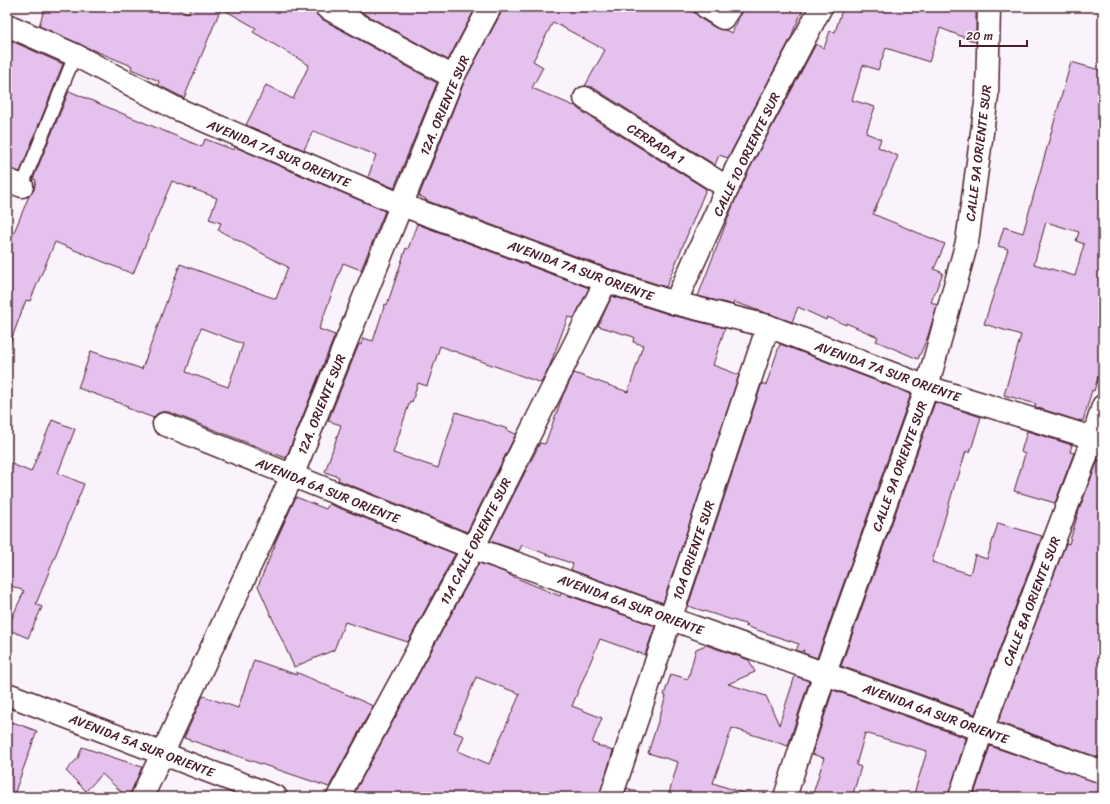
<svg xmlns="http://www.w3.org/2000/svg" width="1110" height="804" viewBox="0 0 1110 804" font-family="Sriracha,sans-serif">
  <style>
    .building { fill: #e5c2ee; stroke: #4a1f2b; fill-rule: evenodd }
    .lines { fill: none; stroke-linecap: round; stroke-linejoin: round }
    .service-casing { stroke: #4a1f2b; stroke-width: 15 }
    .minor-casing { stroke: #4a1f2b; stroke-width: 25 }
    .tertiary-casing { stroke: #4a1f2b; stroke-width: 25 }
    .service { stroke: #fff; stroke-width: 12 }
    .minor { stroke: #fff; stroke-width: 22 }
    .tertiary { stroke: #fff; stroke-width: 22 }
    .labels { text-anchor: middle; stroke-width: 3; stroke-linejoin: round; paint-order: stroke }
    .street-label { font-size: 13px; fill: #4a1f2b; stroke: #fff }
  </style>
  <rect width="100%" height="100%" fill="#faf3fc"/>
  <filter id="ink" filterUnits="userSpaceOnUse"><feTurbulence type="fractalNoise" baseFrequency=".025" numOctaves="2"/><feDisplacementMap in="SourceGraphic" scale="8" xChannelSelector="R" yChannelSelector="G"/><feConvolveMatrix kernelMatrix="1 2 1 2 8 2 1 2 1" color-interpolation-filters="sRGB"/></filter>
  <g filter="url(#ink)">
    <g class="building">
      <polygon points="45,7 173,7 188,13 191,7 314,7 315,13 320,18 437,83 394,188 368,177 376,155 313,131 304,150 246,125 266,85 293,99 309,65 253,32 256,28 221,8 184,98 158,85 159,81 131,69 132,66 88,48 39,26"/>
      <polygon points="352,7 476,7 448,60"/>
      <polygon points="502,7 683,7 695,13 701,19 716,28 725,30 732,33 744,7 804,7 792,34 793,34 728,158 719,155 715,165 592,87 585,86 605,50 553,22 533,61 543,67 532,88 574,106 575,105 578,109 706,189 666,287 610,269 425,200 426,199 419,196 464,82 501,13"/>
      <polygon points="843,7 976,7 976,42 940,28 929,62 886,48 878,70 863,65 852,100 875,107 866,133 881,139 878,147 898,156 873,214 945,244 934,269 943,273 931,302 937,305 928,336 918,359 876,341 878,337 846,323 846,325 827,317 826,320 798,307 792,322 734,302 733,305 698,296 733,205 748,172 816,44 824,48 830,31 835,32"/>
      <polygon points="7,39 63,64 20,172 7,168"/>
      <path d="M 1071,62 L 1103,71 L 1103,360 L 1094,391 L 1092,390 L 1083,421 L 1079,420 L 1079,421 L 1035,407 L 1036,404 L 1004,395 L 1021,335 L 984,324 L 1008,249 L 998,246 L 1004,227 L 1023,233 ZM 1046,222 L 1079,232 L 1076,241 L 1084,244 L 1075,276 L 1034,264 Z"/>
      <path d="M 69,91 L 202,147 L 205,139 L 234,150 L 235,147 L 385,211 L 361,270 L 343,263 L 319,329 L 335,335 L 286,458 L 169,412 L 162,412 L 157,414 L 154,418 L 127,408 L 128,406 L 78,388 L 91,351 L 142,369 L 180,264 L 276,299 L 288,267 L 218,230 L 221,223 L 209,219 L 217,198 L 172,181 L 133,274 L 55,242 L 30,301 L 26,300 L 9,346 L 7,345 L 7,249 L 29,196 L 34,190 L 36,180 L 33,179 ZM 201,328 L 243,344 L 228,387 L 186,372 Z"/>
      <polygon points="417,224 589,288 574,318 568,317 550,365 541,383 440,346 427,386 418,383 412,402 410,401 393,453 438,468 456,412 508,429 507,430 516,434 467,532 338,480 339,477 325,472 341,425 328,421 359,344 361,345 363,338 373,341 385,304 387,305 406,248 408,249"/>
      <polygon points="612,296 671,315 725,328 713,365 739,375 663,603 571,570 573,564 522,545 519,551 490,541 540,443 545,444 563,395 574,373 628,392 643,345 633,342 634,337 598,326"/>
      <polygon points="780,344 911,394 817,658 803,653 804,650 800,652 796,650 799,644 745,626 748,625 688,606 762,383 766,385"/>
      <polygon points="935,402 981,417 970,453 966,451 957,481 956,480 932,562 970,574 975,555 987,559 998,523 1042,536 975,714 841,666"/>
      <polygon points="52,420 75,429 58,473 84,484 36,604 42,607 28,638 7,629 24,591 7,584 7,462 31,472"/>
      <polygon points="1027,431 1072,445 1070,452 1074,453 1055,503 1014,491 1025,454 1021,452"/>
      <polygon points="1098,460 1103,461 1103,759 998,722 1066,543 1069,544 1079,510"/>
      <polygon points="296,497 326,509 329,504 455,554 408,642 345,622 334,650 294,667 258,586 275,545 274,545"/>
      <path d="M 479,563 L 510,574 L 509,575 L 560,596 L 561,593 L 655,626 L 645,655 L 600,639 L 572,706 L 602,718 L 592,743 L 613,751 L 599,797 L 358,797 L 353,795 ZM 476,677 L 520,694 L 489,764 L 458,751 L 464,736 L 454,732 Z"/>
      <polygon points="706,645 749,660 755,672 728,684 766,696 779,725 795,676 809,681 788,746 732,728 713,783 746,794 745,797 668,797 678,762 648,753 666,696 664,695 671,674 688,679 696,649"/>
      <polygon points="254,660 297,675 296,672 373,706 329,787 184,738 203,696 238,708"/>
      <polygon points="833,690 966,738 948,797 913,797 927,751 865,733 856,765 861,767 852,797 812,797 824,758 812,754"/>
      <polygon points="7,720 37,731 13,797 7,797"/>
      <polygon points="990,746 1103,784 1103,797 973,797"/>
      <polygon points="82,747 142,767 131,792 130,797 127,797 102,774 86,791 66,771 78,758"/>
      <polygon points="627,788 644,794 643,797 624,797"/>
    </g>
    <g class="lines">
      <defs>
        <polyline id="service" points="22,186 75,55"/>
        <g id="minor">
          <polyline points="326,7 453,77"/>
          <polyline points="706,7 723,18 730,7"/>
          <polyline points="7,25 75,55 175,108 402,205 606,281 675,303 768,326 927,387 1093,438 1103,443"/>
          <polyline points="585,98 728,188"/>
          <polyline points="7,180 22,186"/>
          <polyline points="675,303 737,167 821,7"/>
          <polyline points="164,424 473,548 982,730 1103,772"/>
          <polyline points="142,797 292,476 453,77 490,7"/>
          <polyline points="338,797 473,548 606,281"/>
          <polyline points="611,797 768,326"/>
          <polyline points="785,797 825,673 927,387 967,242 987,96 989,7"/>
          <polyline points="960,797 982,730 1093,438 1103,406"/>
        </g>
        <polyline id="tertiary" points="7,694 276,797"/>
      </defs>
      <use href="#service" class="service-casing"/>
      <use href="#minor" class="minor-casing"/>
      <use href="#tertiary" class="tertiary-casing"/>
      <use href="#service" class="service"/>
      <use href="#minor" class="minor"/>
      <use href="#tertiary" class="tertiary"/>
    </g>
  </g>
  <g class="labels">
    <g class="street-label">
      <text transform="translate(444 105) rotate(-67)" y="5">12A. ORIENTE SUR</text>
      <text transform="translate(656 143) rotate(32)" y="5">CERRADA 1</text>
      <text transform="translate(279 153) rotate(23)" y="5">AVENIDA 7A SUR ORIENTE</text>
      <text transform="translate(978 153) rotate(-83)" y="5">CALLE 9A ORIENTE SUR</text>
      <text transform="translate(746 154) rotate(-64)" y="5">CALLE 10 ORIENTE SUR</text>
      <text transform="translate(581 270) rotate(20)" y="5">AVENIDA 7A SUR ORIENTE</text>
      <text transform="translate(888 371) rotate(20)" y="5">AVENIDA 7A SUR ORIENTE</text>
      <text transform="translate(321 404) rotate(-68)" y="5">12A. ORIENTE SUR</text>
      <text transform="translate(899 466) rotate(-70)" y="5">CALLE 9A ORIENTE SUR</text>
      <text transform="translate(328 490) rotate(22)" y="5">AVENIDA 6A SUR ORIENTE</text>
      <text transform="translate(475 541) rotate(-63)" y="5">11A CALLE ORIENTE SUR</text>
      <text transform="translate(693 550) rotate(-71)" y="5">10A ORIENTE SUR</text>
      <text transform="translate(1031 601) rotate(-69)" y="5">CALLE 8A ORIENTE SUR</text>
      <text transform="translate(631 604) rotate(20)" y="5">AVENIDA 6A SUR ORIENTE</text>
      <text transform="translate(936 713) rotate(20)" y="5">AVENIDA 6A SUR ORIENTE</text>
      <text transform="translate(142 745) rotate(21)" y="5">AVENIDA 5A SUR ORIENTE</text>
    </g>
  </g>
  <rect width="1110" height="804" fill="none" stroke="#fff" stroke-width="24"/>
  <rect x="12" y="12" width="1086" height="780" fill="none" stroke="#4a1f2b" stroke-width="1.5" filter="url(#ink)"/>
  <path d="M960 40v6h67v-6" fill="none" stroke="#4a1f2b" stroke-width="2"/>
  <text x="966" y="40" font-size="12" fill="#4a1f2b" stroke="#ffffff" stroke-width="3" paint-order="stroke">20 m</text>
</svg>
